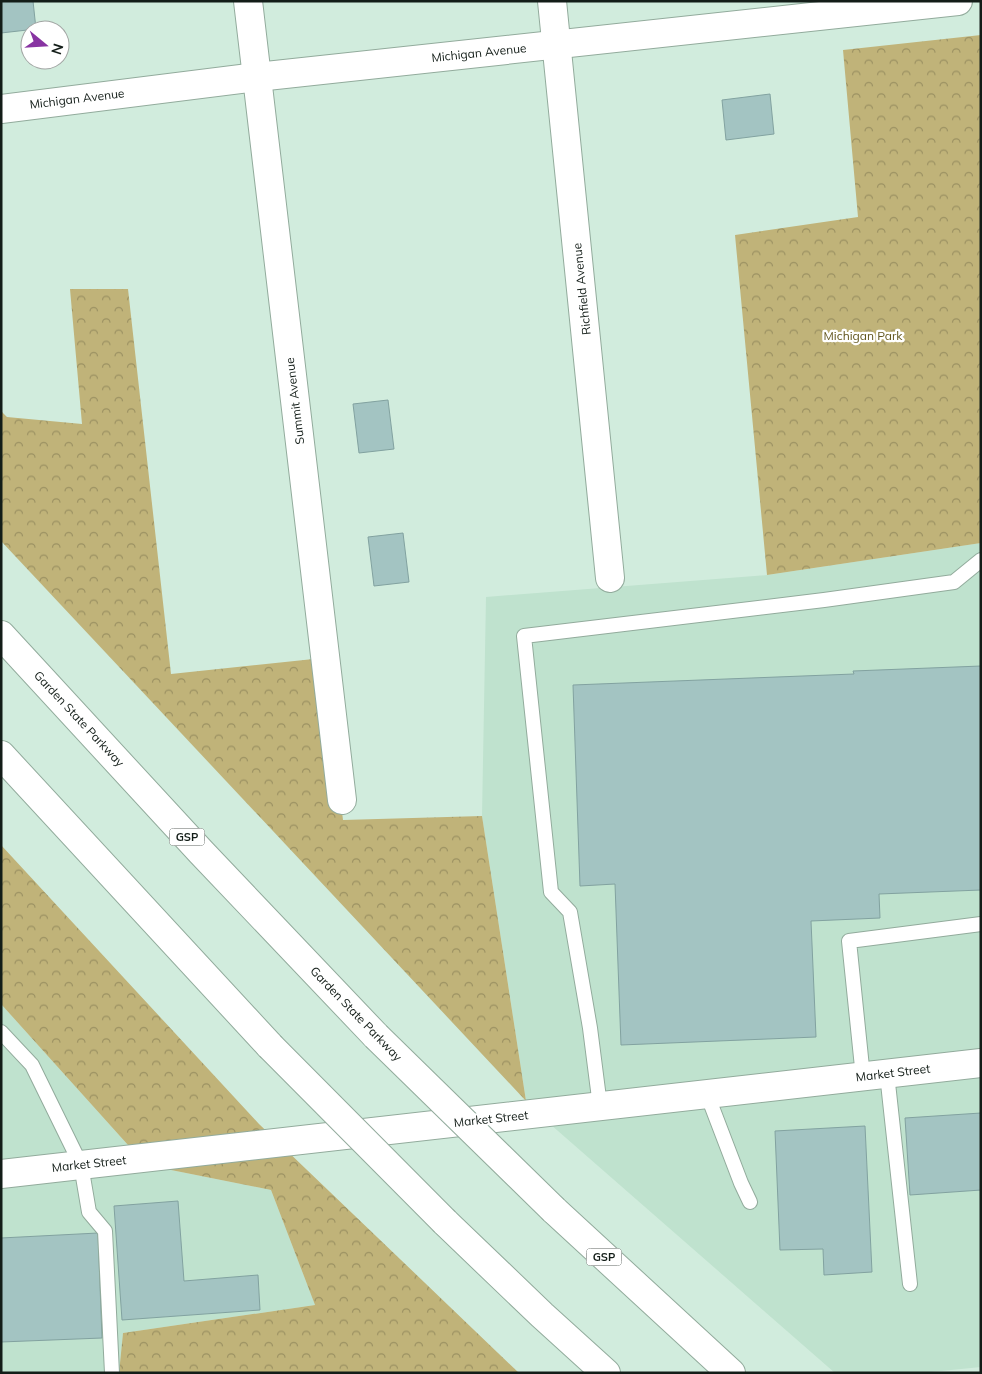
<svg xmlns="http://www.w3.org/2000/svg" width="982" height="1374" viewBox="0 0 982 1374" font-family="Mulish,sans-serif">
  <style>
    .built { fill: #bfe2ce }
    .forest { fill: url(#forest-crowns) }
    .building { fill: #a3c4c2; stroke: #82a2a0 }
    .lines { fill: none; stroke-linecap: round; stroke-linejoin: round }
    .service-casing { stroke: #92ab9c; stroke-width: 16 }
    .minor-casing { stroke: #92ab9c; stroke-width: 30 }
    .tertiary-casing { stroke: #92ab9c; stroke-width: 30 }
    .motorway-casing { stroke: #92ab9c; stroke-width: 30 }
    .service { stroke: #fff; stroke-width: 14 }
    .minor { stroke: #fff; stroke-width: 28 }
    .tertiary { stroke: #fff; stroke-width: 28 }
    .motorway { stroke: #fff; stroke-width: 28 }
    .motorway-bridge-casing { stroke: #92ab9c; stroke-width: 30; stroke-linecap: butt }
    .motorway-bridge { stroke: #fff; stroke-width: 28 }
    .labels { text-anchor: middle; stroke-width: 4.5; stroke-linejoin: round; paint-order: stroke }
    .shield { fill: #fff; stroke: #5a615d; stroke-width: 1 }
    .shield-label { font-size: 11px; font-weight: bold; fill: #131d18 }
    .street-label { font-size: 12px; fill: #131d18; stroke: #fff }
    .park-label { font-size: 12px; fill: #62561e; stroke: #fff }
  </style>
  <defs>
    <pattern id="forest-crowns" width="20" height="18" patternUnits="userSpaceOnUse" patternTransform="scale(1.25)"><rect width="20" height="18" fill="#c0b379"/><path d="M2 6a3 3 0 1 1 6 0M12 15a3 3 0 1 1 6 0" fill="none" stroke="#9b9162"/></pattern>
  </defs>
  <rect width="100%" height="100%" fill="#d1ecdd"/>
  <g class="built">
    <polygon points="981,543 981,1367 921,1373 835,1373 534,1110 526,1101 482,816 486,597 767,575"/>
    <polygon points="1,1004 146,1165 271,1190 315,1305 123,1333 119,1373 1,1373"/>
  </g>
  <g class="forest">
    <polygon points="981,35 981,543 767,575 735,235 858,217 843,50"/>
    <polygon points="70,289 128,289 171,674 323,658 343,820 482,816 526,1101 1,541 1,411 7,417 82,424"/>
    <polygon points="1,845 259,1124 519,1373 119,1373 123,1333 315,1305 271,1190 146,1165 1,1004"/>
  </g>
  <g class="building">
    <polygon points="1,1 33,1 36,29 1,33"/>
    <polygon points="770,94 774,134 726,140 722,100"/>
    <polygon points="388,400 394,449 359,453 353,404"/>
    <polygon points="403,533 409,582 374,586 368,537"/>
    <polygon points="981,666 981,890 879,894 880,918 811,921 816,1037 621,1045 615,884 580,886 573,685 854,674 853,671"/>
    <polygon points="981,1113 981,1190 910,1195 905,1118"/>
    <polygon points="865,1126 872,1272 824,1275 823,1249 780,1250 775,1131"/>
    <polygon points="178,1201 184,1281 258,1275 260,1310 122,1320 114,1206"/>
    <polygon points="98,1233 102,1338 1,1342 1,1238"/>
  </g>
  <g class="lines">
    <defs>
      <g id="service">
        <polyline points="1,1032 32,1065 81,1165 89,1212 105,1231 112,1373"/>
        <polyline points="887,1074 910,1284"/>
        <polyline points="863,1077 849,941 981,924"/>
        <polyline points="707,1094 741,1183 750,1202"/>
        <polyline points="600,1106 590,1028 570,912 551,892 524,636 824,600 954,582 981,560"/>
      </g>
      <g id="minor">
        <polyline points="248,1 342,800"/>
        <polyline points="552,1 610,578"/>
        <polyline points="1,1174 981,1063"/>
      </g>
      <polyline id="tertiary" points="1,109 257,77 958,1"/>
      <g id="motorway">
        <polyline points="1,635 201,852 376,1036"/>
        <polyline points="1,755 270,1046"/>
        <polyline points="554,1210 731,1373"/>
        <polyline points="445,1222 542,1315 606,1373"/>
      </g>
    </defs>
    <use href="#service" class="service-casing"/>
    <use href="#minor" class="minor-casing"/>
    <use href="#tertiary" class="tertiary-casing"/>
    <use href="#motorway" class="motorway-casing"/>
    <use href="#service" class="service"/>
    <use href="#minor" class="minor"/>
    <use href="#tertiary" class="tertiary"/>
    <use href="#motorway" class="motorway"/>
    <defs>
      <g id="motorway-bridge">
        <polyline points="376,1036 554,1210"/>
        <polyline points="270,1046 445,1222"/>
      </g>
    </defs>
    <use href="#motorway-bridge" class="motorway-bridge-casing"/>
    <use href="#motorway-bridge" class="motorway-bridge"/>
  </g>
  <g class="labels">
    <g class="shield">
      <rect x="169.5" y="828.5" width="35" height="17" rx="4"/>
      <rect x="586.5" y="1248.5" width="35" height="17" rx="4"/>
    </g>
    <g class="shield-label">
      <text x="187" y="841">GSP</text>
      <text x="604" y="1261">GSP</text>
    </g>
    <g class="street-label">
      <text transform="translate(479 53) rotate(-6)" y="4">Michigan Avenue</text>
      <text transform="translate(77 99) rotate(-7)" y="4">Michigan Avenue</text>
      <text transform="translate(582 289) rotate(-96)" y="4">Richfield Avenue</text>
      <text transform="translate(295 401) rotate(-97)" y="4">Summit Avenue</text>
      <text transform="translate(79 719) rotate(47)" y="4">Garden State Parkway</text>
      <text transform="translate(356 1014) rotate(46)" y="4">Garden State Parkway</text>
      <text transform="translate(893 1073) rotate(-7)" y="4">Market Street</text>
      <text transform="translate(491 1119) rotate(-6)" y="4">Market Street</text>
      <text transform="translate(89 1164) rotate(-6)" y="4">Market Street</text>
    </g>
    <g class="park-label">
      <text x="863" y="340">Michigan Park</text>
    </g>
  </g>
  <rect width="982" height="1374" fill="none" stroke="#131d18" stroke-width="5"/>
  <g transform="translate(45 45) rotate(108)"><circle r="24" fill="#ffffff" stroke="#a1a5a3"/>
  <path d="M0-4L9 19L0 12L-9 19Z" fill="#8834a2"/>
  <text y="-8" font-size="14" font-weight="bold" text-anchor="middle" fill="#131d18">N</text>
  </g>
</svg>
